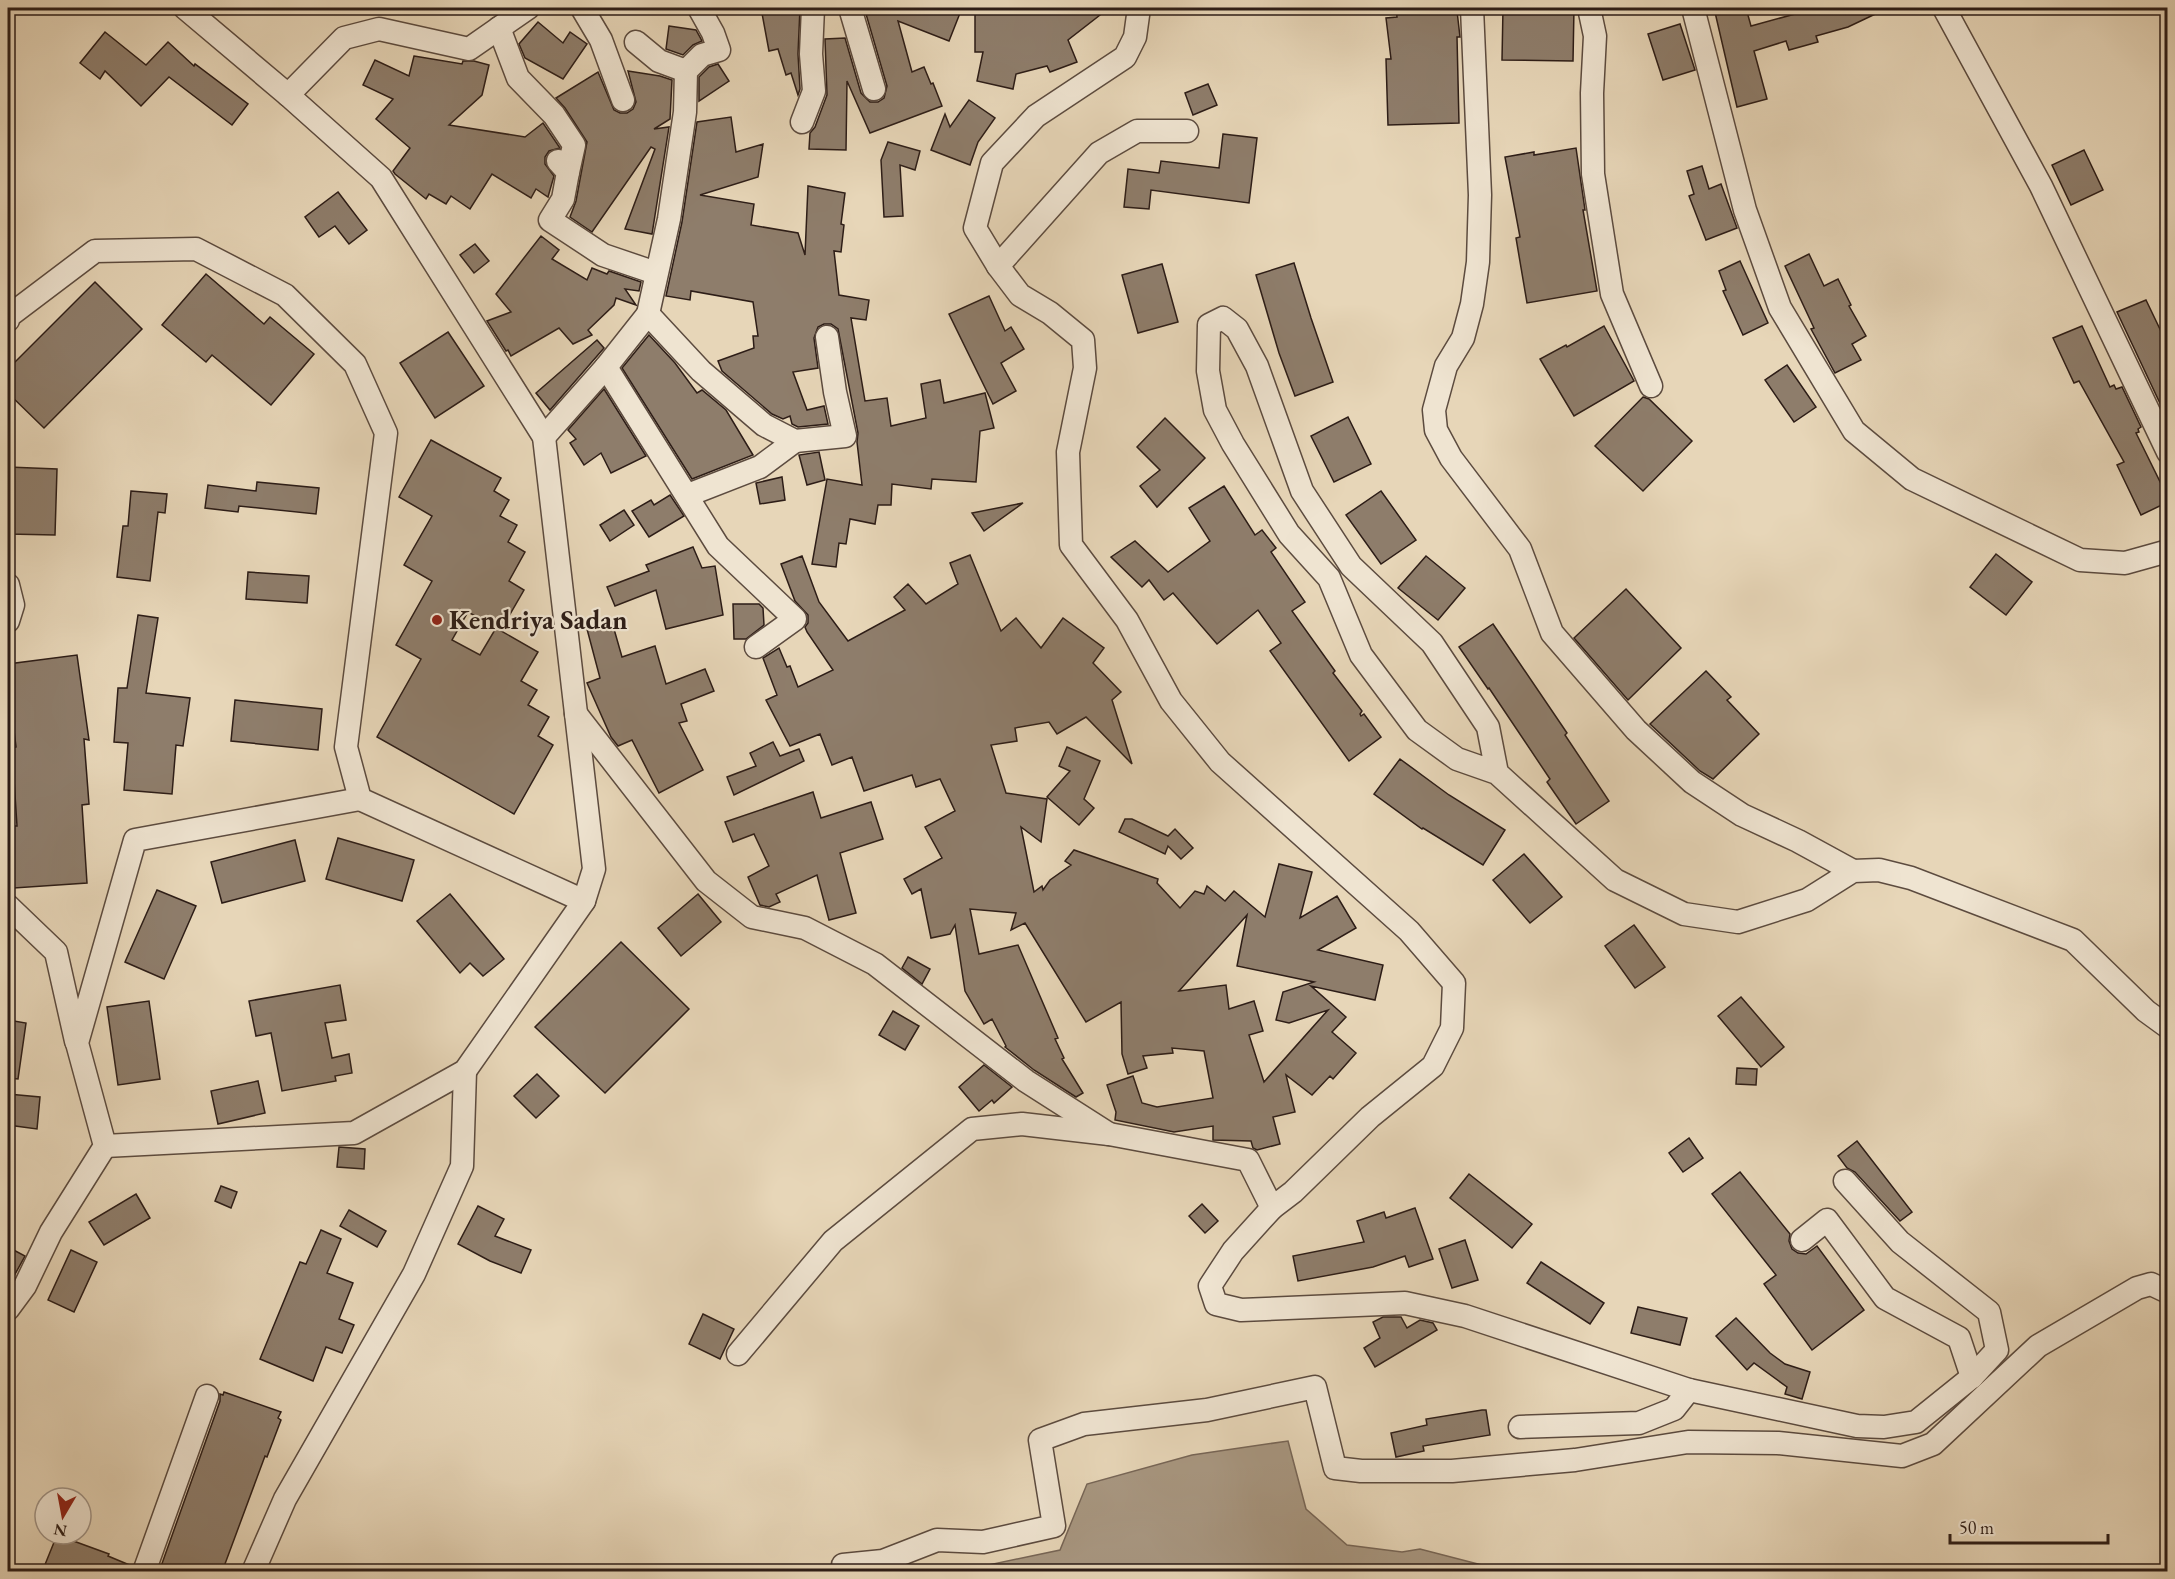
<svg xmlns="http://www.w3.org/2000/svg" width="2175" height="1579" viewBox="0 0 2175 1579" font-family="'EB Garamond',serif">
  <style>
    .water { fill: #a89781; stroke: #776657; stroke-width: 1.5 }
    .building { fill: #8e7d6b; stroke: #2d1d17; stroke-width: 1.5; fill-rule: evenodd }
    .lines { fill: none; stroke-linecap: round; stroke-linejoin: round }
    .minor-casing { stroke: #5c4b3f; stroke-width: 25 }
    .minor { stroke: #efe4d1; stroke-width: 22 }
    .poi-dot { fill: #8f2418; stroke: #efe4d1; stroke-width: 2 }
    .labels { text-anchor: middle; stroke-width: 4.5; stroke-linejoin: round; paint-order: stroke }
    .poi-label { font-size: 27px; font-weight: bold; fill: #2d1d17; stroke: #efe4d1; text-anchor: start }
  </style>
  <rect width="100%" height="100%" fill="#e7d6b8"/>
  <filter id="stains"><feTurbulence type="fractalNoise" baseFrequency=".00333" numOctaves="4"/><feColorMatrix values="0 0 0 0 .2 0 0 0 0 .09 0 0 0 0 .02 0 0 0 .5 -.17"/></filter>
  <radialGradient id="worn" r=".72"><stop offset=".6" stop-color="#630" stop-opacity="0"/><stop offset="1" stop-color="#630" stop-opacity=".3"/></radialGradient>
  <polygon class="water" points="1288,1441 1306,1509 1347,1545 1402,1552 1420,1549 1505,1571 974,1571 974,1568 1060,1550 1087,1484 1192,1455"/>
  <g class="building">
    <polygon points="761,8 800,8 798,54 800,89 798,95 791,73 786,75 778,49 769,51"/>
    <polygon points="910,8 962,8 949,41 898,21 912,72 924,67 931,84 933,83 942,106 870,133 847,81 846,150 809,149 810,133 815,127 827,95 825,39 845,38 861,93 870,102 878,102 884,98 887,86 866,14 909,10"/>
    <polygon points="975,8 1109,8 1068,40 1077,62 1050,72 1047,66 1016,74 1013,89 977,81 983,52 975,52"/>
    <polygon points="1396,8 1447,8 1448,12 1457,11 1460,37 1457,37 1459,123 1388,125 1386,59 1391,59 1386,18 1397,17"/>
    <polygon points="1503,8 1574,8 1573,61 1502,60"/>
    <polygon points="1714,8 1746,8 1751,26 1817,8 1888,8 1848,27 1816,36 1818,42 1789,50 1786,41 1754,51 1767,99 1737,107"/>
    <polygon points="538,22 563,43 570,32 587,44 563,79 525,58 519,44"/>
    <polygon points="1680,24 1695,70 1663,80 1648,34"/>
    <polygon points="669,26 696,30 702,41 693,45 683,55 666,49"/>
    <polygon points="105,32 146,65 168,42 194,66 195,64 248,104 232,125 169,77 141,106 105,71 100,79 80,63"/>
    <polygon points="414,56 462,64 463,61 474,61 489,65 482,95 449,125 525,137 543,123 560,148 549,151 545,157 545,164 554,176 548,197 536,189 531,198 492,174 470,209 451,196 446,204 429,194 426,199 395,174 393,171 410,148 376,119 393,99 363,85 375,60 409,76"/>
    <polygon points="718,64 729,81 699,101 699,77 709,67"/>
    <polygon points="628,71 660,76 672,80 670,119 654,129 669,127 652,234 625,229 655,149 651,147 592,232 570,217 576,201 587,142 565,108 556,98 598,72 614,110 620,113 627,113 633,109 636,102"/>
    <polygon points="1208,84 1217,105 1193,115 1185,93"/>
    <polygon points="969,100 995,118 978,142 970,165 931,150 945,114 950,127"/>
    <polygon points="731,117 736,152 763,144 758,177 700,195 754,204 751,225 798,233 805,255 808,186 845,193 841,224 844,225 841,252 834,251 839,295 869,300 866,320 851,318 865,401 887,398 891,426 926,418 921,384 940,380 944,403 985,393 994,428 980,431 976,482 932,479 931,489 892,484 891,505 878,505 875,524 850,519 846,544 839,543 836,567 812,564 827,479 862,485 857,442 858,433 838,329 831,324 824,324 818,327 814,338 818,368 793,372 807,410 824,406 828,424 798,427 792,424 790,416 783,419 772,414 722,371 718,361 754,348 753,336 758,336 753,302 691,291 690,300 666,296 682,222 697,122"/>
    <polygon points="1223,134 1257,138 1249,203 1151,190 1149,209 1124,207 1128,169 1159,173 1161,161 1219,168"/>
    <polygon points="888,142 920,151 915,170 900,165 903,216 884,217 881,160"/>
    <polygon points="1576,148 1585,210 1583,210 1597,291 1527,303 1516,238 1520,237 1505,157 1534,152 1534,155"/>
    <polygon points="2084,150 2103,190 2071,205 2052,165"/>
    <polygon points="1702,166 1709,189 1721,184 1737,228 1706,240 1689,196 1694,194 1687,171"/>
    <polygon points="338,192 367,230 349,244 335,226 319,237 305,217"/>
    <polygon points="541,236 559,250 552,259 587,280 592,268 607,274 609,271 641,282 639,291 625,289 636,305 616,298 614,305 588,330 592,335 573,344 559,328 511,356 508,350 506,351 487,321 511,312 496,294"/>
    <polygon points="475,244 489,261 474,273 460,255"/>
    <polygon points="1809,254 1824,286 1838,279 1851,305 1849,306 1866,336 1852,344 1861,360 1835,373 1811,329 1814,328 1785,266"/>
    <polygon points="1740,261 1768,323 1743,335 1723,291 1726,290 1719,271"/>
    <polygon points="1294,263 1311,318 1333,382 1295,396 1279,353 1256,275"/>
    <polygon points="1162,264 1178,322 1138,333 1122,275"/>
    <polygon points="206,274 264,324 270,317 314,354 271,405 212,355 206,362 162,325"/>
    <polygon points="95,282 142,329 44,428 8,393 8,369"/>
    <polygon points="989,296 1005,331 1011,327 1024,349 1001,363 1016,391 993,404 949,314"/>
    <polygon points="2146,300 2168,346 2168,415 2166,416 2117,312"/>
    <polygon points="1604,326 1634,381 1574,416 1540,359 1566,345 1567,347"/>
    <polygon points="2082,326 2110,387 2114,385 2116,389 2122,387 2141,427 2138,429 2139,432 2136,433 2168,498 2168,502 2141,515 2117,465 2124,462 2079,381 2074,383 2053,338"/>
    <polygon points="448,332 484,386 435,418 400,363"/>
    <polygon points="649,335 675,363 697,393 702,390 726,410 753,455 692,479 622,368"/>
    <polygon points="597,340 604,348 550,410 536,393"/>
    <polygon points="1787,365 1816,407 1794,422 1765,380"/>
    <polygon points="604,389 646,456 611,473 601,453 584,465 570,443 576,439 568,430"/>
    <polygon points="1643,397 1649,399 1692,441 1643,491 1595,446"/>
    <polygon points="1348,417 1371,464 1334,482 1311,436"/>
    <polygon points="1165,418 1205,458 1157,507 1140,486 1160,470 1137,447"/>
    <polygon points="431,440 501,478 494,491 509,500 500,516 517,525 508,542 525,552 509,581 524,590 501,630 468,612 452,640 480,655 496,628 538,652 521,681 537,690 528,705 549,717 538,736 553,745 514,814 377,737 421,659 396,645 432,581 404,565 432,516 399,497"/>
    <polygon points="819,452 825,480 807,485 799,455"/>
    <polygon points="8,467 57,469 55,535 8,534"/>
    <polygon points="782,477 785,500 760,504 756,483"/>
    <polygon points="257,482 319,488 316,514 239,506 238,512 205,508 208,485 256,491"/>
    <polygon points="1224,486 1255,535 1262,530 1276,548 1271,552 1305,602 1292,611 1335,671 1333,673 1362,711 1360,714 1361,716 1364,714 1381,737 1349,761 1270,651 1281,643 1258,610 1217,644 1173,593 1164,600 1149,580 1142,587 1111,557 1135,541 1168,572 1210,541 1189,508"/>
    <polygon points="131,491 167,494 165,513 158,512 150,581 117,577 123,526 128,526"/>
    <polygon points="1381,491 1416,540 1381,564 1346,515"/>
    <polygon points="670,495 684,516 649,537 632,511 651,500 654,505"/>
    <polygon points="1023,503 984,531 972,513"/>
    <polygon points="624,510 634,525 610,541 600,525"/>
    <polygon points="693,547 702,568 715,566 723,615 666,629 656,590 615,606 607,587 649,571 646,565"/>
    <polygon points="1996,554 2032,582 2006,615 1970,587"/>
    <path d="M 970,555 L 1001,631 L 1016,618 L 1041,648 L 1063,618 L 1104,648 L 1093,663 L 1121,692 L 1112,700 L 1132,764 L 1086,717 L 1057,734 L 1049,722 L 1015,728 L 1017,741 L 991,745 L 1006,793 L 1047,799 L 1041,842 L 1021,827 L 1034,892 L 1042,886 L 1043,890 L 1050,880 L 1071,865 L 1065,861 L 1074,850 L 1158,879 L 1157,883 L 1180,908 L 1195,891 L 1204,894 L 1207,886 L 1225,901 L 1234,891 L 1265,917 L 1279,864 L 1312,872 L 1300,918 L 1337,896 L 1356,928 L 1318,950 L 1383,965 L 1375,1000 L 1311,986 L 1346,1017 L 1332,1032 L 1356,1053 L 1333,1079 L 1330,1076 L 1312,1095 L 1286,1075 L 1295,1112 L 1273,1117 L 1280,1144 L 1257,1150 L 1253,1148 L 1251,1141 L 1213,1140 L 1213,1126 L 1174,1132 L 1115,1120 L 1116,1112 L 1107,1085 L 1133,1076 L 1142,1103 L 1157,1107 L 1213,1098 L 1204,1051 L 1172,1048 L 1173,1053 L 1143,1056 L 1147,1068 L 1128,1074 L 1122,1054 L 1121,1002 L 1086,1022 L 1025,923 L 1011,930 L 1016,913 L 970,909 L 979,954 L 1018,945 L 1058,1038 L 1055,1039 L 1064,1058 L 1062,1059 L 1083,1093 L 1076,1097 L 1034,1070 L 1005,1047 L 1006,1046 L 992,1019 L 984,1024 L 965,991 L 955,925 L 950,934 L 931,938 L 921,889 L 912,894 L 904,879 L 942,858 L 925,827 L 955,811 L 940,779 L 916,787 L 912,775 L 864,791 L 852,757 L 832,765 L 820,734 L 790,746 L 766,700 L 777,695 L 763,658 L 779,648 L 787,667 L 790,666 L 798,687 L 833,670 L 807,632 L 805,627 L 808,623 L 808,615 L 795,601 L 781,564 L 802,556 L 819,602 L 848,641 L 905,610 L 894,597 L 908,584 L 926,604 L 958,584 L 950,563 ZM 1247,915 L 1237,966 L 1314,982 L 1283,992 L 1276,1020 L 1289,1023 L 1328,1010 L 1264,1082 L 1249,1035 L 1263,1031 L 1254,1001 L 1229,1009 L 1226,985 L 1179,991 Z"/>
    <polygon points="1426,556 1465,588 1438,620 1398,588"/>
    <polygon points="248,572 309,576 307,603 246,599"/>
    <polygon points="1626,589 1681,648 1628,700 1574,638"/>
    <polygon points="733,604 759,604 763,608 764,625 746,639 734,639"/>
    <polygon points="138,615 158,618 146,693 190,698 183,746 176,745 172,794 124,790 128,743 114,742 118,688 127,688"/>
    <polygon points="612,622 622,657 655,646 666,684 705,669 714,691 681,704 687,721 679,723 703,770 659,793 632,740 618,746 611,737 587,683 600,678 587,629"/>
    <polygon points="1493,624 1567,733 1565,735 1609,801 1576,824 1547,782 1550,779 1489,688 1488,689 1459,647"/>
    <polygon points="77,655 89,740 84,739 89,804 82,805 87,883 14,888 10,826 17,826 12,748 16,747 8,681 8,664"/>
    <polygon points="1706,671 1731,697 1727,700 1759,734 1713,779 1700,771 1650,724"/>
    <polygon points="235,700 322,709 318,750 231,741"/>
    <polygon points="773,742 780,756 799,749 804,761 734,795 727,777 756,766 750,753"/>
    <polygon points="1067,747 1100,761 1084,799 1094,808 1079,825 1047,797 1070,771 1059,766"/>
    <polygon points="1400,759 1449,795 1505,830 1483,865 1423,828 1422,829 1374,794"/>
    <polygon points="813,792 821,818 871,802 883,839 840,853 856,913 829,920 817,875 776,894 780,902 769,907 760,905 748,877 769,866 754,834 733,842 725,822"/>
    <polygon points="1125,819 1132,819 1168,836 1175,829 1193,848 1181,859 1168,846 1165,854 1119,832"/>
    <polygon points="338,838 414,860 402,901 326,879"/>
    <polygon points="295,840 305,881 222,903 211,862"/>
    <polygon points="1524,854 1562,897 1530,923 1493,880"/>
    <polygon points="157,890 196,906 164,979 125,962"/>
    <polygon points="450,894 504,959 483,976 470,963 460,973 417,921"/>
    <polygon points="698,894 721,922 681,956 658,928"/>
    <polygon points="1634,925 1665,967 1635,988 1605,946"/>
    <polygon points="621,942 689,1009 605,1093 535,1027"/>
    <polygon points="908,957 930,969 922,984 902,968"/>
    <polygon points="340,985 346,1020 325,1023 332,1058 349,1054 352,1073 335,1076 336,1081 282,1091 271,1033 256,1036 249,1001"/>
    <polygon points="1741,997 1784,1047 1761,1067 1718,1016"/>
    <polygon points="149,1001 160,1079 118,1085 107,1007"/>
    <polygon points="893,1011 919,1026 905,1050 879,1035"/>
    <polygon points="8,1020 26,1023 18,1079 8,1078"/>
    <polygon points="984,1065 1012,1087 994,1103 992,1100 979,1111 959,1087"/>
    <polygon points="1737,1068 1757,1069 1756,1085 1736,1084"/>
    <polygon points="537,1074 559,1096 536,1118 514,1096"/>
    <polygon points="258,1081 265,1113 218,1124 211,1091"/>
    <polygon points="8,1094 40,1097 37,1129 8,1125"/>
    <polygon points="1689,1138 1703,1158 1683,1172 1669,1153"/>
    <polygon points="1857,1141 1912,1212 1900,1221 1855,1172 1847,1168 1838,1156"/>
    <polygon points="339,1147 365,1149 364,1169 337,1167"/>
    <polygon points="1740,1172 1790,1234 1789,1241 1792,1249 1798,1253 1806,1254 1817,1246 1864,1310 1812,1350 1764,1284 1776,1275 1712,1194"/>
    <polygon points="1469,1174 1532,1224 1512,1248 1450,1198"/>
    <polygon points="221,1186 237,1192 231,1208 215,1201"/>
    <polygon points="136,1194 150,1218 104,1245 89,1222"/>
    <polygon points="1202,1204 1218,1221 1205,1233 1189,1216"/>
    <polygon points="478,1206 504,1219 495,1236 531,1250 521,1273 490,1261 458,1244"/>
    <polygon points="1415,1208 1433,1259 1409,1267 1405,1256 1373,1267 1298,1281 1293,1256 1364,1242 1357,1221 1384,1212 1386,1218"/>
    <polygon points="349,1210 386,1231 377,1247 340,1226"/>
    <polygon points="321,1230 341,1239 327,1273 353,1283 339,1319 354,1325 342,1353 326,1347 313,1381 260,1359 300,1262 306,1264"/>
    <polygon points="1465,1240 1478,1280 1452,1288 1439,1249"/>
    <polygon points="8,1247 25,1256 8,1287"/>
    <polygon points="71,1250 97,1262 74,1312 48,1300"/>
    <polygon points="1541,1262 1604,1303 1590,1324 1527,1283"/>
    <polygon points="1638,1307 1687,1318 1680,1345 1631,1333"/>
    <polygon points="703,1314 734,1329 720,1359 689,1344"/>
    <polygon points="1383,1317 1401,1317 1407,1328 1420,1320 1433,1323 1437,1330 1375,1367 1364,1348 1380,1338 1373,1322"/>
    <polygon points="1736,1318 1770,1353 1785,1364 1810,1372 1802,1399 1785,1394 1787,1387 1754,1363 1747,1370 1716,1336"/>
    <polygon points="224,1392 281,1412 278,1418 281,1420 267,1457 265,1456 222,1572 159,1572 220,1401 220,1394 223,1395"/>
    <polygon points="1482,1410 1486,1410 1490,1435 1423,1446 1424,1451 1396,1457 1391,1433 1427,1425 1426,1419"/>
    <polygon points="57,1535 109,1554 108,1556 132,1566 131,1572 42,1572"/>
  </g>
  <g class="lines">
    <defs>
      <g id="minor">
        <polyline points="582,8 601,40 623,100"/>
        <polyline points="850,8 874,89"/>
        <polyline points="1139,8 1135,37 1125,57 1036,116 992,163 975,228 998,266 1020,295 1050,313 1083,340 1085,368 1068,452 1071,545 1127,620 1171,701 1220,762 1409,931 1454,983 1452,1028 1433,1066 1370,1117 1293,1192 1272,1208 1233,1251 1210,1286 1216,1304 1241,1310 1405,1303 1465,1316 1689,1390 1857,1426 1884,1427 1916,1422 1972,1377 1997,1350 1989,1312 1900,1242 1845,1181"/>
        <polyline points="1472,8 1480,195 1478,262 1472,304 1463,338 1446,366 1434,410 1436,430 1451,458 1520,549 1552,633 1636,730 1692,782 1742,815 1798,841 1853,871"/>
        <polyline points="1589,8 1595,36 1592,93 1593,174 1612,294 1651,386"/>
        <polyline points="1693,8 1745,210 1780,308 1854,431 1912,479 2080,560 2125,563 2168,551"/>
        <polyline points="1944,8 2041,186 2168,452"/>
        <polyline points="499,28 518,78 554,115 574,145 568,172"/>
        <polyline points="636,42 659,61 686,71"/>
        <polyline points="288,95 344,38 379,29 469,49 528,8"/>
        <polyline points="802,122 814,91 811,54 813,8"/>
        <polyline points="558,161 568,172 563,199 550,220 603,255 656,273"/>
        <polyline points="998,266 1099,153 1137,131 1187,131"/>
        <polyline points="648,314 669,219 685,112 686,71 702,55 719,50 713,33 699,8"/>
        <polyline points="8,320 9,316 95,251 196,249 285,295 355,364 386,433 346,747 360,799 584,901"/>
        <polyline points="606,367 718,546 795,619 756,647"/>
        <polyline points="544,437 606,367 648,314 701,371 764,425 795,441 845,436 835,392 827,337"/>
        <polyline points="688,495 760,467 795,441"/>
        <polyline points="8,585 13,605 8,621"/>
        <polyline points="576,714 706,881 752,917 805,928 875,964 1026,1081 1109,1134"/>
        <polyline points="1497,773 1488,727 1432,643 1351,566 1302,491 1257,366 1237,329 1223,318 1209,325 1208,371 1215,410 1233,444 1289,534 1329,578 1361,655 1417,730 1457,759 1497,773 1615,880 1684,914 1738,922 1807,900 1853,871 1879,870 1911,878 2073,940 2146,1011 2168,1027"/>
        <polyline points="8,906 56,952 76,1041"/>
        <polyline points="105,1146 354,1133 465,1071 584,901 594,869 544,437 381,178 288,95 185,8"/>
        <polyline points="1802,1240 1827,1220 1885,1298 1959,1338 1972,1377"/>
        <polyline points="8,1309 25,1286 51,1232 105,1146 77,1043 135,840 360,799"/>
        <polyline points="738,1354 833,1241 972,1129 1022,1124 1109,1134 1248,1160 1272,1208"/>
        <polyline points="1520,1427 1639,1423 1674,1409 1689,1390"/>
        <polyline points="843,1565 883,1561 937,1540 983,1542 1054,1526 1040,1440 1084,1424 1207,1410 1315,1387 1335,1468 1361,1471 1452,1471 1575,1460 1688,1442 1778,1443 1902,1456 1933,1444 2038,1346 2137,1288 2151,1284 2168,1292"/>
        <polyline points="144,1572 207,1396"/>
        <polyline points="253,1572 285,1499 414,1274 462,1166 465,1071"/>
      </g>
    </defs>
    <use href="#minor" class="minor-casing"/>
    <use href="#minor" class="minor"/>
  </g>
  <circle class="poi-dot" cx="437" cy="620" r="6"/>
  <g class="labels">
    <g class="poi-label">
      <text x="449" y="629">Kendriya Sadan</text>
    </g>
  </g>
  <rect width="2175" height="1579" fill="none" stroke="#e7d6b8" stroke-width="30"/>
  <rect x="9" y="9" width="2157" height="1561" fill="none" stroke="#2d1d17" stroke-width="3"/>
  <rect x="15" y="15" width="2145" height="1549" fill="none" stroke="#2d1d17" stroke-width="1.5"/>
  <g transform="translate(63 1516) rotate(190)"><circle r="28" fill="#efe4d1" stroke="#a19487" stroke-width="1.5"/>
  <path d="M0-4.5L10 22L0 15L-10 22Z" fill="#8f2418"/>
  <text y="-9" font-size="16" font-weight="bold" text-anchor="middle" fill="#2d1d17">N</text>
  </g>
  <path d="M1950 1534v9h158v-9" fill="none" stroke="#2d1d17" stroke-width="3"/>
  <text x="1959" y="1534" font-size="18" fill="#2d1d17" stroke="#efe4d1" stroke-width="4.5" paint-order="stroke">50 m</text>
  <rect width="100%" height="100%" filter="url(#stains)"/>
  <rect width="100%" height="100%" fill="url(#worn)"/>
</svg>
